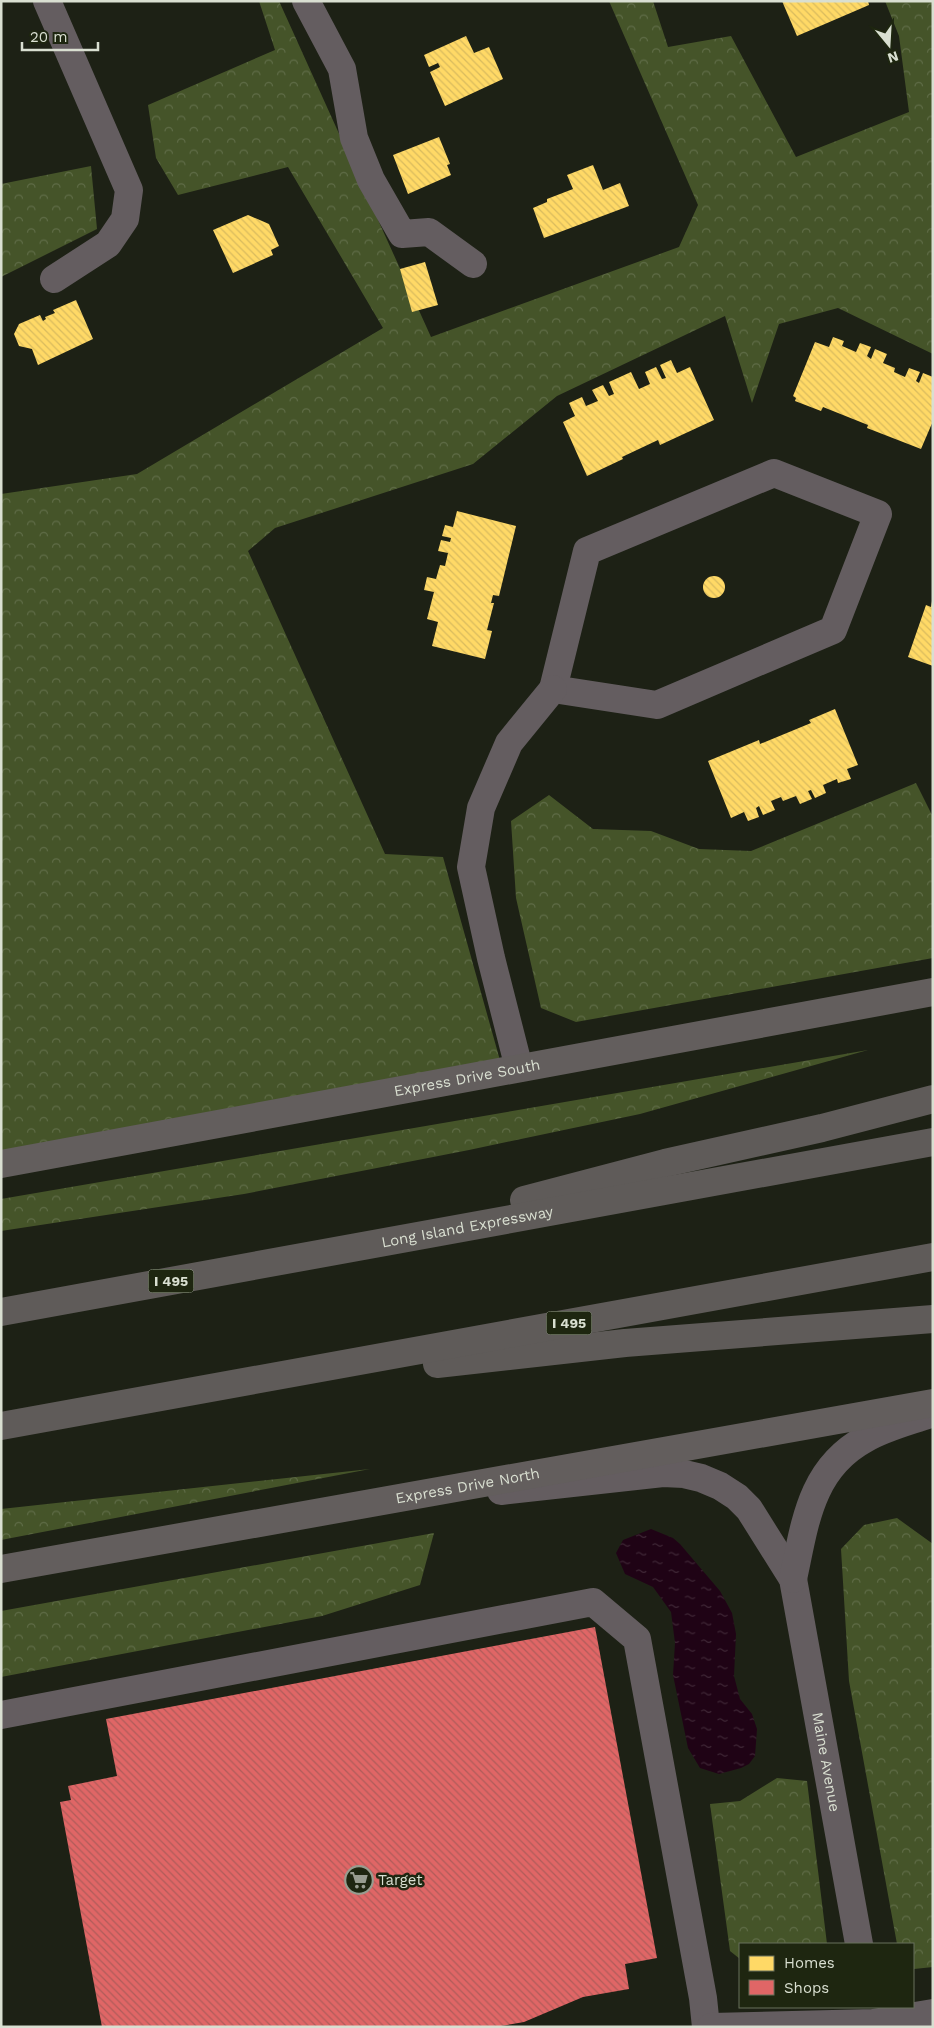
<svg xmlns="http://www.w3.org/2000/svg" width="934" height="2028" viewBox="0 0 934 2028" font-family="'Work Sans',sans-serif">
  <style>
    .forest { fill: url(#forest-crowns) }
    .water { fill: url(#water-ripples) }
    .homes { fill: url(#homes-back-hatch) }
    .shops { fill: url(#shops-back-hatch) }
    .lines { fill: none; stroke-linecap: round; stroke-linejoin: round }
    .minor { stroke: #645d60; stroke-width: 28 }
    .major { stroke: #635e5d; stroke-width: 28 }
    .highway { stroke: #5f5b59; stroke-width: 28 }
    .labels { text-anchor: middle; stroke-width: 5; stroke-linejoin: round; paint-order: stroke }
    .shield { fill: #1e2610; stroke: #a1a897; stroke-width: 1 }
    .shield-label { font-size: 14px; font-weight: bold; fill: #d9dfd1 }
    .street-label { font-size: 15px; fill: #d9dfd1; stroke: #1e2610 }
    .poi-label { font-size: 15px; fill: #d9dfd1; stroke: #1e2610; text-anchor: start }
  </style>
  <defs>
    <pattern id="forest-crowns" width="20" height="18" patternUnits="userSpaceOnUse" patternTransform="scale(1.25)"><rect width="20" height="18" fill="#455429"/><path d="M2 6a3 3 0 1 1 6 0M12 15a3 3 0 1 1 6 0" fill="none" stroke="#5f6c47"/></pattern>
    <pattern id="water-ripples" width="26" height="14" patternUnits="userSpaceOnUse" patternTransform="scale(1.25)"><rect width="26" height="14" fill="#1f0315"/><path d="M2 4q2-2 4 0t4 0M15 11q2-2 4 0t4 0" fill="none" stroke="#3f2736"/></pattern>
    <pattern id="homes-back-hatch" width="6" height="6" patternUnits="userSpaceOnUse" patternTransform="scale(1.25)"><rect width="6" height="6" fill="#ffd966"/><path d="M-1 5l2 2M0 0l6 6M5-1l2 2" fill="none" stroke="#d9bb5e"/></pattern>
    <pattern id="shops-back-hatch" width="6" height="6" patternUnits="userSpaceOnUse" patternTransform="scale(1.25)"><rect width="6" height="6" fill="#e06666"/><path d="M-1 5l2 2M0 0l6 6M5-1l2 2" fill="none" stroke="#b05c5a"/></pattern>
  </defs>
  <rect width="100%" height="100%" fill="#1d2115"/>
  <g class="forest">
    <polygon points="259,1 279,1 431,337 679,247 698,205 609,1 653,1 668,47 731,36 796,157 909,112 899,36 885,1 933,1 933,354 838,308 779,324 752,403 725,316 557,396 473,464 275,528 248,551 385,854 443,857 503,1071 1,1157 1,494 137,474 383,328 288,167 178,195 156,158 148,105 275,50"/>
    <polygon points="91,166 97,229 1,277 1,184"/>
    <polygon points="916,783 933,817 933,958 576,1022 541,1008 516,898 511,821 549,795 593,829 651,831 699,849 751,851"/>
    <polygon points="868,1050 640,1114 469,1150 244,1194 1,1231 1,1199"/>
    <polygon points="370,1469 1,1540 1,1509"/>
    <polygon points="897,1518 933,1544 933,1967 914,1969 913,1968 913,1944 897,1944 849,1681 841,1549 864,1525"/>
    <polygon points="434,1533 420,1585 322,1616 1,1677 1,1611"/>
    <polygon points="777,1778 807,1781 827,1944 740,1944 740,1959 730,1951 710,1804 740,1801"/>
  </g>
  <polygon class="water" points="651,1529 673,1538 680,1544 720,1591 732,1613 736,1634 734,1676 740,1699 752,1714 757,1729 755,1756 749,1764 741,1768 719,1774 700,1768 688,1748 673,1675 675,1643 671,1612 653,1587 625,1574 616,1553 623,1540"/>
  <g class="homes">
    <polygon points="782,1 868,1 869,5 797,36"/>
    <polygon points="466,36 474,53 489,47 503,79 445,106 430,72 440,67 438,63 429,67 424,55"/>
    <polygon points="439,137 450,164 447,165 451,175 408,194 393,155"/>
    <polygon points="593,165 603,190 620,183 629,206 544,238 533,208 547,202 547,199 573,189 567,175"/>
    <polygon points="248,215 269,224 279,246 271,250 273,255 233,273 213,230"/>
    <polygon points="425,262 438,305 412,312 400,269"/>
    <polygon points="76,300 93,339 38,365 32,349 19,346 14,334 19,324 40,315 43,321 46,319 45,317 55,313 53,310"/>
    <polygon points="833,337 844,341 842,346 856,352 860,343 871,347 867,356 871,359 875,349 887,354 883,363 895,368 894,372 905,377 909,368 920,372 916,381 919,383 923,373 933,377 933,421 921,449 867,428 868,425 823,407 821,411 795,401 796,398 793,396 815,342 829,347"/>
    <polygon points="671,360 677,373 690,367 714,420 660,445 658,440 622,457 623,459 587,476 563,422 575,416 569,403 582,397 586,406 598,401 592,390 603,385 609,396 614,394 609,382 631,372 639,389 650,384 645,372 656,367 662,379 666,378 660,365"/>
    <polygon points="457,511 516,526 499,596 493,595 491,603 494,603 487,630 492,631 485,659 432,646 438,622 427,619 434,592 424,590 427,577 436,579 440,565 445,566 448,553 438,551 441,540 450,542 451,538 442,536 445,525 453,527"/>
    <circle cx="714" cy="587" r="11"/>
    <polygon points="932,601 933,601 933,666 908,657 926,605 931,607"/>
    <polygon points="835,709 858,765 847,769 851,779 838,783 837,779 823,785 826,793 815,798 811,790 808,791 812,799 800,804 796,796 783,801 781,797 771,801 775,810 763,815 759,806 756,808 759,817 748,821 744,812 731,818 708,761 759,740 760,744 811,723 809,720"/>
  </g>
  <polygon class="shops" points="595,1627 657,1958 625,1964 629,1989 583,1997 524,2022 495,2027 102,2027 60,1802 71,1800 68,1786 117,1776 106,1719"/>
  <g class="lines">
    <g class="minor">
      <polyline points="47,1 129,190 125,219 108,244 54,279"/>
      <polyline points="306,1 342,69 354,138 371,180 402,234 429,232 473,264"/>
      <polygon points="774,473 878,514 833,630 657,705 553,689 587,551"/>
      <polyline points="519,1068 491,958 471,867 481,808 509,743 553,689"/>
      <path id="s1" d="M 501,1491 L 663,1473 L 684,1474 L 701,1478 L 720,1486 L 737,1497 L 749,1509 L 793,1579 L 859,1944"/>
      <path d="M 793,1579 C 805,1524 810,1469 865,1439 C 885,1427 911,1421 933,1413"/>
      <polyline points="1,1715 593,1602 637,1639 703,1998 706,2027"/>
      <polyline points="711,2027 873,2023 933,2013"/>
    </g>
    <g class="major">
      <path id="s2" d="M 1,1164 L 933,992"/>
      <path id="s3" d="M 1,1569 L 933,1403"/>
    </g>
    <g class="highway">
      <polyline points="524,1200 665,1163 822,1128 933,1099"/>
      <path id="s4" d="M 1,1312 L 933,1142"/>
      <polyline points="437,1364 625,1343 933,1319"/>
      <polyline points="1,1426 933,1257"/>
    </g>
  </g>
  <defs>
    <symbol id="supermarket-ring" viewBox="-11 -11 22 22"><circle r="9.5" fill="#1e2610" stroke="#979c8f" stroke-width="1.5"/><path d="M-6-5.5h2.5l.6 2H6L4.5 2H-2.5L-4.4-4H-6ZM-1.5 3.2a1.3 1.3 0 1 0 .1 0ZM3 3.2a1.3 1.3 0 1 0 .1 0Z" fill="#979c8f"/></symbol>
  </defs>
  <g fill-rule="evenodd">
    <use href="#supermarket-ring" x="343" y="1864" width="32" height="32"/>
  </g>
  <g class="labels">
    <g class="shield">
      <rect x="148.5" y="1269.5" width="45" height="23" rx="4"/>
      <rect x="546.5" y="1311.5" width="45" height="23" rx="4"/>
    </g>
    <g class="shield-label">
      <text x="171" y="1286">I 495</text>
      <text x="569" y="1328">I 495</text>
    </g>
    <g class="street-label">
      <text dy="5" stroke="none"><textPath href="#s2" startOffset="474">Express Drive South</textPath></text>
      <text dy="5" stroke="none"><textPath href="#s4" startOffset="474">Long Island Expressway</textPath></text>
      <text dy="5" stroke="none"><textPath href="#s3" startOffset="474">Express Drive North</textPath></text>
      <text dy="5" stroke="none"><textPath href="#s1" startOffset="528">Maine Avenue</textPath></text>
    </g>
    <g class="poi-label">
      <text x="378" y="1885">Target</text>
    </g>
  </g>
  <rect width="934" height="2028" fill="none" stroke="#d9dfd1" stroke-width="5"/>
  <rect x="739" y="1943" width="175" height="65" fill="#1e2610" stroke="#69705d"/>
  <rect x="749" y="1956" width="25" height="15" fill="#ffd966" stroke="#69705d"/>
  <text x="784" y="1968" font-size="15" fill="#d9dfd1">Homes</text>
  <rect x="749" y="1980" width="25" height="15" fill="#e06666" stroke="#69705d"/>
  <text x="784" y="1993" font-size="15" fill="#d9dfd1">Shops</text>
  <g transform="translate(889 45) rotate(162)" stroke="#1e2610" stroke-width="4" paint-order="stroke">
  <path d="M0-4L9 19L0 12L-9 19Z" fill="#d9dfd1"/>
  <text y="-8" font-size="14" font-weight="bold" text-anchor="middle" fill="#d9dfd1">N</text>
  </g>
  <path d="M22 42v8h76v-8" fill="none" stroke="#d9dfd1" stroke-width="2.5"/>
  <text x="30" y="42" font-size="15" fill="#d9dfd1" stroke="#1e2610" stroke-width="4" paint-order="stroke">20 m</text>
</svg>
